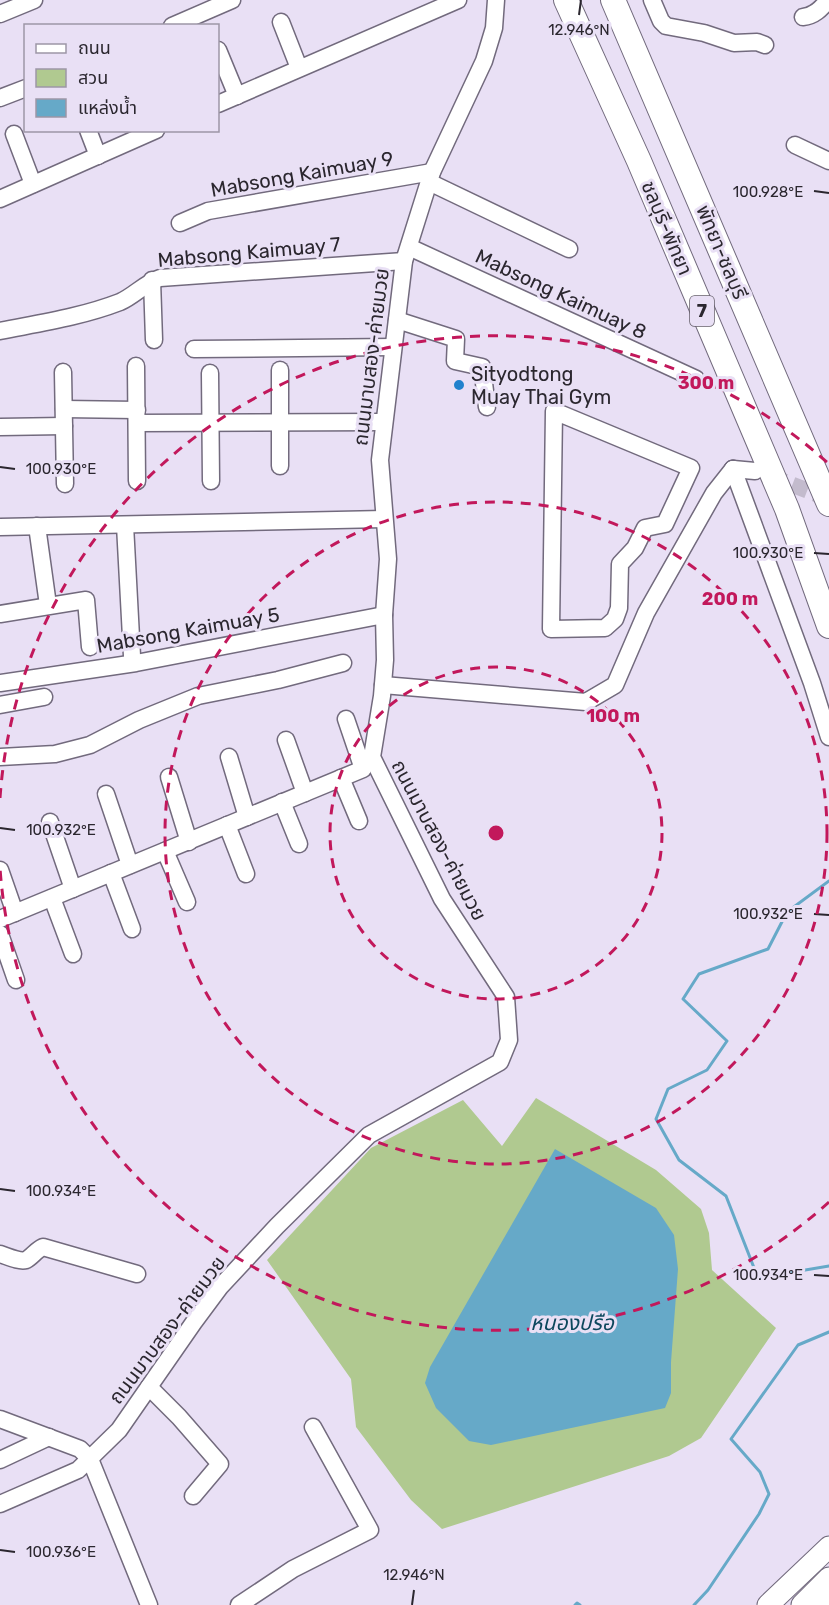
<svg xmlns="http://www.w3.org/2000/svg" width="829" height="1605" viewBox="0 0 829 1605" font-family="Rubik,'Noto Sans Thai',sans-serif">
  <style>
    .green { fill: #b0c990 }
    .water { fill: #66a9c8 }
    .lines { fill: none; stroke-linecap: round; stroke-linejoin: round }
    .stream { stroke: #66a9c8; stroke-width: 3 }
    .minor-tunnel { stroke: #c3bbcd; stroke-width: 16; stroke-dasharray: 16 8; stroke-linecap: butt }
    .minor-casing { stroke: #726a7d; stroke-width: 19 }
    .major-casing { stroke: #726a7d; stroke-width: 23 }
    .highway-casing { stroke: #726a7d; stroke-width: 26 }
    .minor { stroke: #fff; stroke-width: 16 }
    .major { stroke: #fff; stroke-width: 21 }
    .highway { stroke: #fff; stroke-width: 24 }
    .ticks { fill: none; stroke: #2b272f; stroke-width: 2 }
    .ring { fill: none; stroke: #c2185b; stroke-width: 3; stroke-dasharray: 10 8 }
    .poi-dot { fill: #2182cd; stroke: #e9e0f5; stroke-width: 2 }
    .labels { text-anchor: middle; stroke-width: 6; stroke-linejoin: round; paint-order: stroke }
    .shield { fill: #e9e0f5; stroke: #645e6a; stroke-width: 1.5 }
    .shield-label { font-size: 18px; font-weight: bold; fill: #2b272f }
    .street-label { font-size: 20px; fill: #2b272f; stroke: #e9e0f5 }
    .poi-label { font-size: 20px; fill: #2b272f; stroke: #e9e0f5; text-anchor: start }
    .water-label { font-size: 21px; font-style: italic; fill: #0c475d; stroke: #e9e0f5 }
    .ticks-label { font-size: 15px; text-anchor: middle; fill: #2b272f; stroke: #e9e0f5; stroke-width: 6; stroke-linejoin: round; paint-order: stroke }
    .centre { fill: #c2185b; stroke: #e9e0f5; stroke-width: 3 }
    .ring-label { font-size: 18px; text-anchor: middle; font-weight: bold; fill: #c2185b; stroke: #e9e0f5; stroke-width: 6; stroke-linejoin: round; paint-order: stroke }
  </style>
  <rect width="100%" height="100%" fill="#e9e0f5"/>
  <polygon class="green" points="536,1098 656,1170 701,1209 709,1233 712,1270 776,1328 701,1438 669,1456 442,1529 411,1500 356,1427 351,1379 267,1260 371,1148 463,1100 502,1146"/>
  <polygon class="water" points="555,1149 656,1208 674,1235 678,1269 671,1362 671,1393 665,1408 491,1445 469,1441 436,1408 425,1383 430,1367"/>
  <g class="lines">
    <g class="stream">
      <polyline points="829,881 787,912 768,949 699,974 683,999 727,1041 707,1070 668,1089 656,1119 679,1160 726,1196 758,1278 829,1266"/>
      <polyline points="575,1605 577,1603 580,1605"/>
      <polyline points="694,1605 708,1590 759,1514 769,1494 760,1472 731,1439 798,1345 829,1332"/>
    </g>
    <polyline class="minor-tunnel" points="770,476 829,499"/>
    <defs>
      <g id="minor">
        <polyline points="652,0 661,21 666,26 704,33 734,43 757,42 765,45"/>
        <polyline points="0,14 34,0"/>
        <path d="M 803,17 C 814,16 821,9 828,0"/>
        <polyline points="281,22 299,68"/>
        <polyline points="172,26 232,0"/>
        <polyline points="218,50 237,96"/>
        <polyline points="0,98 26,88"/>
        <polyline points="218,104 458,0"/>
        <polyline points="88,130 98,156"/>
        <polyline points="14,134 33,184"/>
        <polyline points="795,145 829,161"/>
        <polyline points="429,182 569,249"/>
        <polyline points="0,199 156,130"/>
        <polyline points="180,223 208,211 432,172"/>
        <polyline points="409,247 696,379"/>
        <polyline points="152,280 154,340"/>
        <polyline points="397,320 456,339 455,361 482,367 487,407"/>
        <path d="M 0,331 C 40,323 81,317 120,302 C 134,296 145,283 160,278 L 404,261"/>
        <polyline points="194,349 393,347"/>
        <polyline points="136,366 137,481"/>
        <polyline points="280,370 280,466"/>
        <polyline points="63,372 65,484"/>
        <polyline points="210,373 211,481"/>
        <polyline points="64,409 137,410"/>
        <polygon points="554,411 691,468 665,524 645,528 635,548 620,564 619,608 615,619 605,628 551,629"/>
        <polyline points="137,423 383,422"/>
        <polyline points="0,427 64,426"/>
        <polyline points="733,469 812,683 829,737"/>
        <polyline points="733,469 755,471"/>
        <polyline points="125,525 132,656"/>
        <polyline points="37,526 48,605"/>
        <polyline points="0,527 384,519"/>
        <polyline points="0,614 86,600 90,647"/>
        <polyline points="0,683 136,663 384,615"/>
        <polyline points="383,685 586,702 615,685 646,613 714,493 733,469"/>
        <polyline points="0,705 44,697"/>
        <polyline points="286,740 305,793"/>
        <polyline points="0,757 55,754 90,745 139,720 198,696 278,680 343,663"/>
        <polyline points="229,757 247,817"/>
        <polyline points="169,777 189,842"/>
        <polyline points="341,778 359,821"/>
        <polyline points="106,794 130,865"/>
        <polyline points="282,802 299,844"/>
        <polyline points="50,822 73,889"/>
        <polyline points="227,825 246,874"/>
        <polyline points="165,851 187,902"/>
        <polyline points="0,870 15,913"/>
        <polyline points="111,873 132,929"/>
        <polyline points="52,898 73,954"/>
        <polyline points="0,919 363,769 346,719"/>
        <polyline points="0,934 16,980"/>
        <path d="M 0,1254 C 7,1256 19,1262 26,1260 C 32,1257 36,1250 43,1247 L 137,1274"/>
        <polyline points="149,1387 179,1417 220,1464 193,1496"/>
        <polyline points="0,1419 80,1449 90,1459 149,1605"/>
        <polyline points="0,1460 49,1437"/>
        <polyline points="0,1504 78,1470 119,1430 194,1322 220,1287 277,1226 369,1135 500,1062 509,1040 506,997 442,899 372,757 382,696 385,660 384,615 388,559 380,460 404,261 432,172 484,61 494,28 496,0"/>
        <polyline points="239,1605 293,1569 370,1530 313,1427"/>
      </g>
      <g id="major">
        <polyline points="768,1605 829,1547"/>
        <polyline points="802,1605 829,1578"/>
        <polyline points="824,1605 829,1600"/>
      </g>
      <g id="highway">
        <polyline points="566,0 639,161 787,509 829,626"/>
        <polyline points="613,0 829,504"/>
      </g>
    </defs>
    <use href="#minor" class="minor-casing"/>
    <use href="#major" class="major-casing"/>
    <use href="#highway" class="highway-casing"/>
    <use href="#minor" class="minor"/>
    <use href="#major" class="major"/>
    <use href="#highway" class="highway"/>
  </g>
  <path class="ticks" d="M 579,15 L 581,0M 814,191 L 829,193M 0,467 L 15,469M 814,553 L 829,554M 0,828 L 15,830M 814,914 L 829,915M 0,1189 L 15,1191M 814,1275 L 829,1276M 0,1550 L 15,1552M 412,1605 L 414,1590"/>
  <g class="ring">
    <circle cx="496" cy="833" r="166"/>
    <circle cx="496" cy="833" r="331"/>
    <path d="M829 1202A497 497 0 0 1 0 868M0 798A497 497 0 0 1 829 464"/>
  </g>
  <circle class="poi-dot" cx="459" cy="385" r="6"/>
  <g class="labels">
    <rect class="shield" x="690" y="296" width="24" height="30" rx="4.5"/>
    <g class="shield-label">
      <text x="702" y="317">7</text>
    </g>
    <g class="street-label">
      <text transform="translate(302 174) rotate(-10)" y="7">Mabsong Kaimuay 9</text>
      <text transform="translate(667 228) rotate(67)" y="7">ชลบุรี-พัทยา</text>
      <text transform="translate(249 252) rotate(-5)" y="7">Mabsong Kaimuay 7</text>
      <text transform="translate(722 252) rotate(67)" y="7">พัทยา-ชลบุรี</text>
      <text transform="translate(561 294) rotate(25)" y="7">Mabsong Kaimuay 8</text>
      <text transform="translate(371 357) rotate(-83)" y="7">ถนนมาบสอง-ค่ายมวย</text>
      <text transform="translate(188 630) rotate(-10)" y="7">Mabsong Kaimuay 5</text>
      <text transform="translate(439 840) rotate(62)" y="7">ถนนมาบสอง-ค่ายมวย</text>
      <text transform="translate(167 1330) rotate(-53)" y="7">ถนนมาบสอง-ค่ายมวย</text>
    </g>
    <g class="poi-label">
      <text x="471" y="381">Sityodtong<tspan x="471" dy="23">Muay Thai Gym</tspan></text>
    </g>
    <g class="water-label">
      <text x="572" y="1330">หนองปรือ</text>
    </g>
  </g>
  <g class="ticks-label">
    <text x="579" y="35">12.946°N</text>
    <text x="768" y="197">100.928°E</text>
    <text x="61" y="474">100.930°E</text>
    <text x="768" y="558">100.930°E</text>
    <text x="61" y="835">100.932°E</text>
    <text x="768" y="919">100.932°E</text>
    <text x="61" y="1196">100.934°E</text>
    <text x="768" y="1280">100.934°E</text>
    <text x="61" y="1557">100.936°E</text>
    <text x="414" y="1580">12.946°N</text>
  </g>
  <circle cx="496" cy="833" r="9" class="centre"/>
  <g class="ring-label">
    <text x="706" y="389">300 m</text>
    <text x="730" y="605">200 m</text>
    <text x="613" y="722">100 m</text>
  </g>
  <rect x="24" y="24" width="195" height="108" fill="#e9e0f5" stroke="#9d96a6" stroke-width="1.5"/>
  <rect x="36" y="44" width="30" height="9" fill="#ffffff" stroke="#9d96a6" stroke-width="1.5"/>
  <text x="78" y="54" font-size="18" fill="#2b272f">ถนน</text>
  <rect x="36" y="69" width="30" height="18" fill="#b0c990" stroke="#9d96a6" stroke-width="1.5"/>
  <text x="78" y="84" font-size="18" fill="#2b272f">สวน</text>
  <rect x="36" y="99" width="30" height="18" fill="#66a9c8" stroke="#9d96a6" stroke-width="1.5"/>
  <text x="78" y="114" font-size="18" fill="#2b272f">แหล่งน้ำ</text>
</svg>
